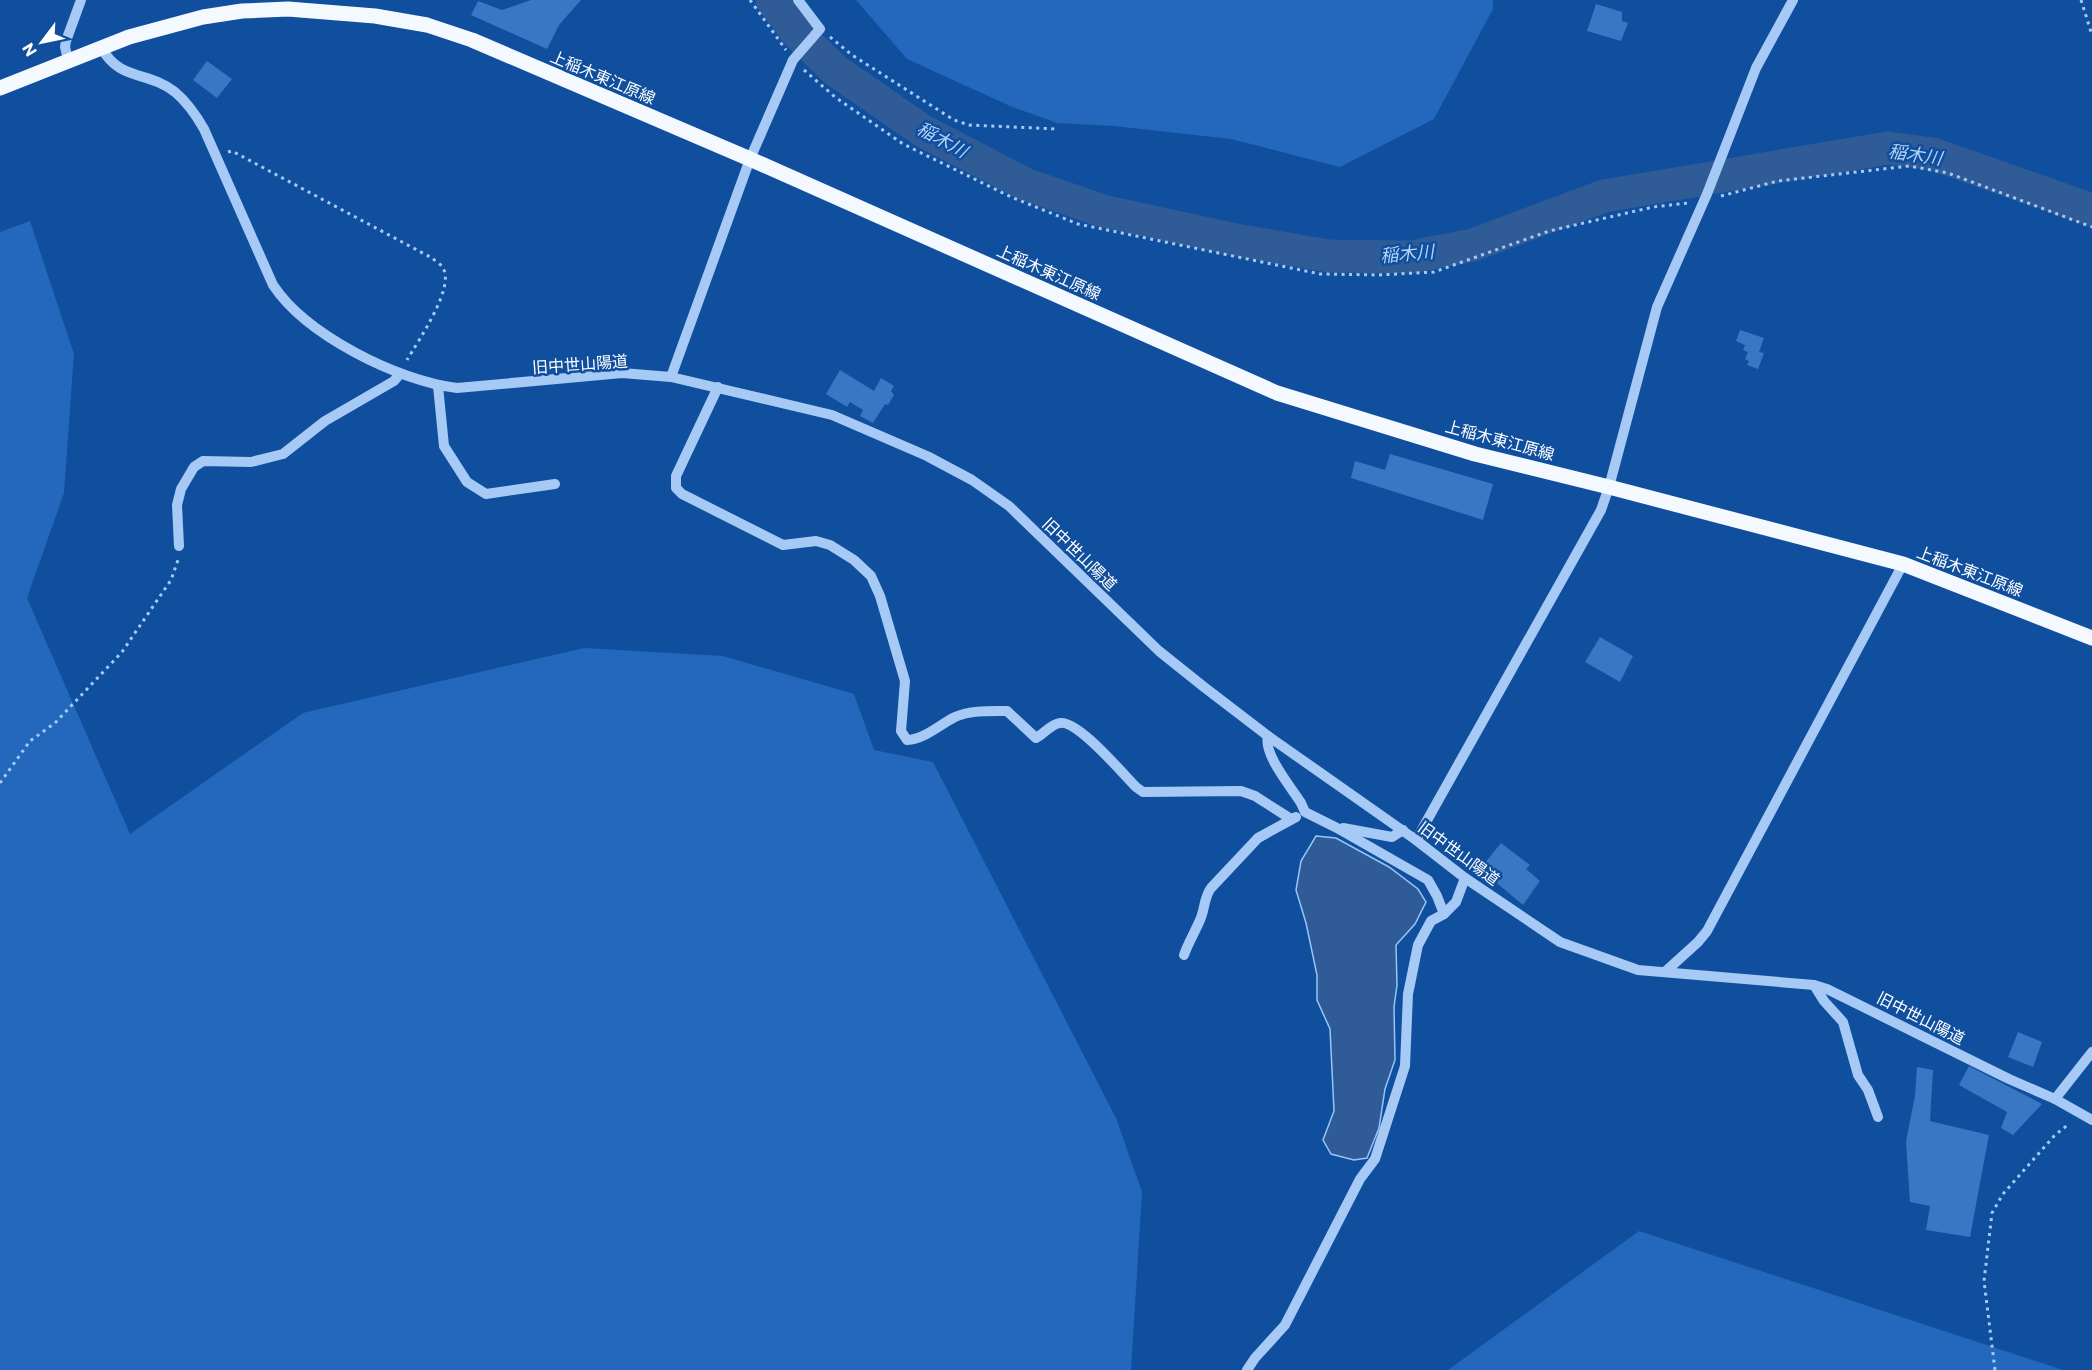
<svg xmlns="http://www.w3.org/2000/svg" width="2092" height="1370" viewBox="0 0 2092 1370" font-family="Commissioner,'Noto Sans JP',sans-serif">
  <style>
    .green { fill: #2368bc }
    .water { fill: #2f5b96; stroke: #98c5f8; stroke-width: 1.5 }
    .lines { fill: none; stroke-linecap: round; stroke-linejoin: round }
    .river { stroke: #2f5b96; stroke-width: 33 }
    .building { fill: #3977c5 }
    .path { stroke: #a6caf5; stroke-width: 3; stroke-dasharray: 3 4.5; stroke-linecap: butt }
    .minor { stroke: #a6caf5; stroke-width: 10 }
    .major { stroke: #f4f8ff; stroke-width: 15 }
    .labels { text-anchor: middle; stroke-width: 5; stroke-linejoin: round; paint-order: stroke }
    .street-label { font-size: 16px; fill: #fff; stroke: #104e9e }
    .water-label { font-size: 18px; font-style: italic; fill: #b3d4fb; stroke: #104e9e }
  </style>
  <rect width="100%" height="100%" fill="#104e9e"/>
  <g class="green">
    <polygon points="856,0 1493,0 1493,9 1434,119 1340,167 1231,139 1114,126 1057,123 1010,106 907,59"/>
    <polygon points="30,221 74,354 64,493 27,598 130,834 303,713 584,648 723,656 854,694 874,750 933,762 1116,1118 1142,1192 1131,1370 0,1370 0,232"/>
    <polygon points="1639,1231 2063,1370 1448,1370"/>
  </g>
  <polygon class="water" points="1316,836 1336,838 1389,867 1418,889 1426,902 1415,924 1396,945 1397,985 1394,1007 1395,1060 1385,1089 1379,1128 1367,1158 1354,1160 1331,1154 1323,1140 1334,1111 1330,1029 1317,1000 1317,975 1306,923 1296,890 1301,861"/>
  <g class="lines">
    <polyline class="river" points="772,0 797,33 835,70 923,131 1025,184 1103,211 1241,241 1329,256 1411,257 1473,245 1604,196 1888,148 1933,154 2092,210"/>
  </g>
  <g class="building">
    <polygon points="531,0 581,0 559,25 547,49 471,15 478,1 502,10"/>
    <polygon points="1596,4 1622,12 1622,21 1628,23 1621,41 1587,31"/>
    <polygon points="207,61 232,79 217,98 193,80"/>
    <polygon points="1740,330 1764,338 1759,352 1764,353 1758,369 1747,365 1749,361 1745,359 1748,352 1743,350 1745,345 1736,341"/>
    <polygon points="840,370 874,391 881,378 894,386 891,391 894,395 888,405 885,404 873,423 860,416 863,410 850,402 847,407 826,394"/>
    <polygon points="1390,454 1493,484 1483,520 1351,478 1355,461 1385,470"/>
    <polygon points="1600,637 1633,656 1620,682 1585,662"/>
    <polygon points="1501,843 1530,865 1526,869 1540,881 1523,905 1480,869"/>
    <polygon points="2018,1032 2042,1042 2033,1067 2008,1057"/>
    <polygon points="1969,1066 2042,1104 2013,1135 2001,1128 2007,1112 1959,1085"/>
    <polygon points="1917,1067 1933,1070 1930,1121 1989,1135 1970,1237 1926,1230 1930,1206 1910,1202 1906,1141 1915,1096"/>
  </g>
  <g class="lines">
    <g class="path">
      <polyline points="750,0 786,50"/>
      <polyline points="2081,0 2092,35"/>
      <polyline points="830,37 852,55 954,120 969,125 1057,129"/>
      <polyline points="804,70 835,97 903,144 1011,197 1078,224 1320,274 1379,275 1434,272 1549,231 1653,207 1688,203"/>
      <path d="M 228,152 L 232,151 L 432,258 C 435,261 441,264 443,268 C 455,288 418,341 407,360"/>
      <polyline points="1721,196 1778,181 1909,166 1948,173 2092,227"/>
      <polyline points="0,783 30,741 55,723 122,652 171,580 178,560"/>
      <polyline points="1995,1370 1984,1281 1992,1213 2003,1194 2055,1135 2069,1124"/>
    </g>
    <g class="minor">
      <path d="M 101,47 C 120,82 147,70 175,92 C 187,102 196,115 204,129 L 273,285 C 306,335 398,381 457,388 L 622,373 L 671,377 L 832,415 L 927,456 L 972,480 L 1009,506 L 1159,651 L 1204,687 L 1268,736 L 1416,840 L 1465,878 L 1560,942 L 1638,970 L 1814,985 L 1827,989 L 2009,1079 L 2055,1099 L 2092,1120"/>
      <polyline points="68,60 65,47 66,41 81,0"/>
      <polyline points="671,377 750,159 793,60 820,29 798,0"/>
      <polyline points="438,386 444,446 467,482 486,494 555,484"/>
      <path d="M 718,387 L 676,476 L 676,488 L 682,494 L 783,545 L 816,541 L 830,545 L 854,560 L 871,576 L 880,596 L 905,681 L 901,731 L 907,740 C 925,739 939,725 955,717 C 971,710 990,711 1007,711 L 1036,738 C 1044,734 1051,724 1060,723 C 1078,720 1122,773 1136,787 L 1143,792 L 1241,791 L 1255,796 L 1291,819"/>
      <polyline points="179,546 177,505 181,489 194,467 203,461 251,462 283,454 325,421 394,381 399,375"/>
      <path d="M 1268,736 C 1263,754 1291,787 1301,803 L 1305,812 L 1337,828 L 1428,880 L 1437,896 L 1444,914"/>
      <polyline points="1343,828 1392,837 1403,830"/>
      <polyline points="1416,840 1601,510 1609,487 1657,307 1707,194 1756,68 1793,0"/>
      <path d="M 1184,955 C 1188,943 1195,932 1200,920 C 1205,909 1204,897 1211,888 L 1258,838 L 1296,817"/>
      <polyline points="1666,971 1698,942 1707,931 1903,564"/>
      <polyline points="1814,985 1824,1001 1843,1022 1858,1075 1868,1090 1878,1117"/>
      <polyline points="2055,1099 2092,1052"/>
      <polyline points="1247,1370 1255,1358 1285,1325 1360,1179 1375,1159 1405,1066 1408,994 1418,945 1431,921 1444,914 1456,902 1465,878"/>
    </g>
    <polyline class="major" points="0,88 129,37 203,17 242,11 288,9 375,16 427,25 472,40 750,159 1277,393 1475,454 1609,487 1903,564 2092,638"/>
  </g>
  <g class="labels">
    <g class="street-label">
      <text transform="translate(603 77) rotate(23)" y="6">上稲木東江原線</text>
      <text transform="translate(1049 272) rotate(24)" y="6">上稲木東江原線</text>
      <text transform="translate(580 364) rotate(-4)" y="6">旧中世山陽道</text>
      <text transform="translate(1500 440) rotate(15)" y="6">上稲木東江原線</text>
      <text transform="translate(1080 554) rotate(44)" y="6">旧中世山陽道</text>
      <text transform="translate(1970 571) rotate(21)" y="6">上稲木東江原線</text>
      <text transform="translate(1459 853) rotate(36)" y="6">旧中世山陽道</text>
      <text transform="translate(1921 1018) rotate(27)" y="6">旧中世山陽道</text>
    </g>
    <g class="water-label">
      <text transform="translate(942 140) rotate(29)" y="6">稲木川</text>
      <text transform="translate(1915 155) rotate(9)" y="6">稲木川</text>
      <text transform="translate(1407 254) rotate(-5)" y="6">稲木川</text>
    </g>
  </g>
  <g transform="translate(42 42) rotate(238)" stroke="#104e9e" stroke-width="4.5" paint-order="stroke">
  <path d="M0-4.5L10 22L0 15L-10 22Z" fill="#ffffff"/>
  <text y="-9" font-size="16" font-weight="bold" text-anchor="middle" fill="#ffffff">N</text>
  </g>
</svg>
